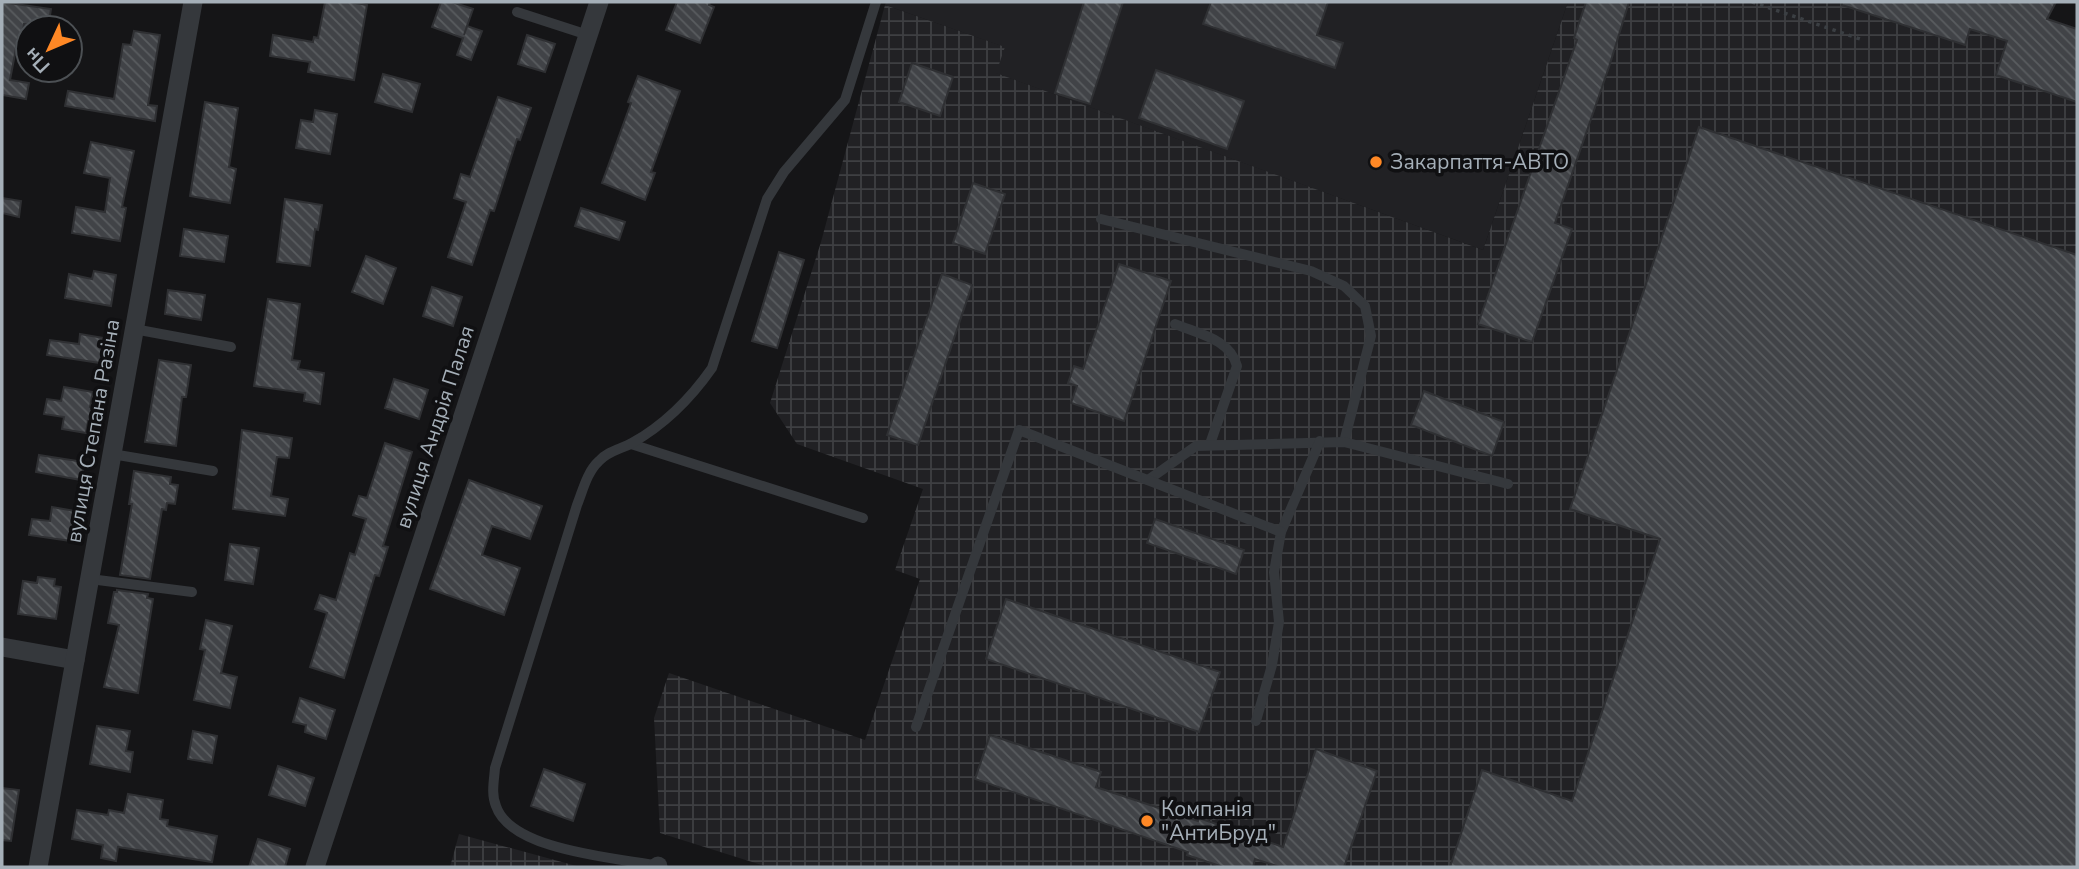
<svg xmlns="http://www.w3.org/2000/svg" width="2079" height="869" viewBox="0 0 2079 869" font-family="'Nunito Sans',sans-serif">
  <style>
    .built { fill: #212124 }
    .industrial { fill: url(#industrial-grid) }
    .building { fill: url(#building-back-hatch); stroke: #2f3033; stroke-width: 2 }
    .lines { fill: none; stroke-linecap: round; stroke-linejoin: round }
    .path { stroke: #3b3f43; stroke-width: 3.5; stroke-dasharray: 3.5 5; stroke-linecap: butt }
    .service { stroke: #35383c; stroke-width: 10 }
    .minor { stroke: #35383c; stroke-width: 19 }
    .poi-dot { fill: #ff8825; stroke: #101012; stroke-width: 2.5 }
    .labels { text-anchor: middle; stroke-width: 7; stroke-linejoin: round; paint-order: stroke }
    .poi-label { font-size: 21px; fill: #a5afb8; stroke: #101012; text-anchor: start }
    .street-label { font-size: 21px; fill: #a5afb8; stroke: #101012 }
  </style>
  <defs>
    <pattern id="industrial-grid" width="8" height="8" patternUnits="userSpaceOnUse" patternTransform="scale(1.75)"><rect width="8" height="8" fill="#212124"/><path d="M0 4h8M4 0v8" fill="none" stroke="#3e3f42"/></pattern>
    <pattern id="building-back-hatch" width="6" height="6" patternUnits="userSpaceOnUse" patternTransform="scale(1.75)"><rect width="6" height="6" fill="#414347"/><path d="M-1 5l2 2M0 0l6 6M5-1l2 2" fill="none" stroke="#595c5f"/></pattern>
  </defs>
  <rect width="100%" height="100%" fill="#151517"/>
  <polygon class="built" points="886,2 1568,2 1483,250 995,73 1004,47 885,5"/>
  <g class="industrial">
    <polygon points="1568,2 2056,2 2050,8 2032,14 2077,29 2077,867 768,867 660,833 654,718 669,673 865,740 920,579 895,570 923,489 797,444 770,403 821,242 885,5 1005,47 996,73 1483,250"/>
    <polygon points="459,834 580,867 450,867"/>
  </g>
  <g class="building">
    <polygon points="2,2 51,9 48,28 24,24 22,39 18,38 10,80 29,83 26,99 2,95"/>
    <polygon points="325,2 350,2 367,5 354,80 308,72 310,62 270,56 273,35 313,42 314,37 318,38"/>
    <polygon points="441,2 452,2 473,9 464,35 467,26 482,31 471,60 457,55 463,38 432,27"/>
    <polygon points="677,2 710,2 709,5 714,7 700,43 666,30"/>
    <polygon points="1084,2 1123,2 1090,104 1055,93"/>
    <polygon points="1211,2 1328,2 1317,35 1343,43 1335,68 1203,24"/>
    <polygon points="1586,2 1629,2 1609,67 1555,223 1572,229 1532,342 1478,324 1577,40 1574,38"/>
    <polygon points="1842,2 2056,2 2047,19 2077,29 2077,102 1996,75 2007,41 1970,29 1965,45 1842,5"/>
    <polygon points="134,31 160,35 148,105 157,106 155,121 65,106 68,91 114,99 123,44 131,45"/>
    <polygon points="527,35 555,44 545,72 518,64"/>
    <polygon points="912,63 953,77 940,116 899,102"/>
    <polygon points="1156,70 1244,101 1227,149 1139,118"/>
    <polygon points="383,74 420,84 412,112 375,102"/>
    <polygon points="638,76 680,91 651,172 655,173 645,200 602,183 631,103 628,102"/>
    <polygon points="498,97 531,108 520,140 517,139 494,211 490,210 472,265 448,257 466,202 454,198 461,174 470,177"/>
    <polygon points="205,102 238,108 229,167 236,169 230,203 190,196"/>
    <polygon points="315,110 337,114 330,154 296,148 301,120 313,122"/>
    <polygon points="1699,127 2077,255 2077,867 1450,867 1482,770 1572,801 1660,539 1570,509"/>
    <polygon points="91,142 134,151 122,207 126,208 120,241 72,233 76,207 105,212 110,178 84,173"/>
    <polygon points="973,183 1005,194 985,254 953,243"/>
    <polygon points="2,198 21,201 19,217 2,213"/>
    <polygon points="285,199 322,205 318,230 315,229 310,266 277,262"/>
    <polygon points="581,208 625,222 619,240 575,226"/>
    <polygon points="184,229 228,236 224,262 180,256"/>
    <polygon points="779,252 804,260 777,348 752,341"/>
    <polygon points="366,256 396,268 383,304 352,292"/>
    <polygon points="1119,264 1171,281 1124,421 1071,403 1077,386 1068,383 1074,366 1083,369"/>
    <polygon points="94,271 116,275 111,306 65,298 69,274 92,279"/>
    <polygon points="942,274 972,285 918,445 887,435"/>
    <polygon points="432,287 462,297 453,326 423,316"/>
    <polygon points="168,290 205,295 201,320 165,314"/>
    <polygon points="268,299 300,304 292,360 300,361 298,369 324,373 320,404 304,401 305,393 254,386"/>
    <polygon points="80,334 104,338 100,363 47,355 50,340 79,344"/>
    <polygon points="159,360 191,365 186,397 182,397 176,446 145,442"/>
    <polygon points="394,379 428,390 419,419 385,408"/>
    <polygon points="64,387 93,392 90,407 101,409 99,423 88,421 86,433 62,429 64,417 44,414 47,399 61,401"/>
    <polygon points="1424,391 1504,422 1492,456 1411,425"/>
    <polygon points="242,430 292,438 289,458 277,457 271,496 288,499 285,516 233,509"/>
    <polygon points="385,443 412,452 383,546 388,547 379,576 375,575 344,678 310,667 327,613 315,609 320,595 336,600 350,553 355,555 366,519 353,515 359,496 367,498"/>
    <polygon points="39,455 84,462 81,480 36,472"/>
    <polygon points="134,471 171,477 170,484 178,485 175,504 167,503 166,510 162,509 150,579 120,575 132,504 129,504"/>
    <polygon points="469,480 542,506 530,539 492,526 482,555 520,568 504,615 430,589"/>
    <polygon points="52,507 75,511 71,541 29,535 32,519 50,521"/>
    <polygon points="1155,519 1244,550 1236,574 1147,543"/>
    <polygon points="230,544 259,548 253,584 225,580"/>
    <polygon points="38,577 55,579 54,586 61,587 56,619 18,614 23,581 37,583"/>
    <polygon points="117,590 148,594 147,598 153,599 138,693 104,687 119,625 108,623 114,592 117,592"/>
    <polygon points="1006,599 1220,672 1199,732 986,659"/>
    <polygon points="206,620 232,626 221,673 237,677 230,708 194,700 205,650 200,649"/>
    <polygon points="300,698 335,710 326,739 305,732 306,725 293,722"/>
    <polygon points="97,726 130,731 126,751 133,752 130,772 90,764"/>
    <polygon points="193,731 217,736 212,763 188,759"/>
    <polygon points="990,735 1101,772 1096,787 1198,821 1199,818 1283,847 1316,749 1377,771 1344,867 1280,867 1255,859 1253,867 1223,867 1187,855 1188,852 975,779"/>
    <polygon points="278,766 314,778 305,806 269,795"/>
    <polygon points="544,769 585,784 573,821 531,806"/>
    <polygon points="2,788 19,790 11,841 2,840"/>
    <polygon points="128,794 163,800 160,819 168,820 167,826 217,836 212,862 118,847 116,861 101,858 103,845 72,839 77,810 108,815 109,810 124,813"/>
    <polygon points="258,839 290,849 285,867 249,867"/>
  </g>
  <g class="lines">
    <polyline class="path" points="1752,2 1860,39"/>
    <g class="service">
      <polyline points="517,12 588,35"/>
      <polyline points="1101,219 1311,271 1344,286 1365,306 1371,336 1344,442"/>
      <path d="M 1175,324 C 1199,334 1230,339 1237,366 L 1210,444"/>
      <polyline points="134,329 231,347"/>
      <polyline points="631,444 863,518"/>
      <polyline points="112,454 213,471"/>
      <polyline points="1148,480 1196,446 1344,442 1508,484"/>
      <polyline points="90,579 192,592"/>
      <polyline points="1256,721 1272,665 1279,622 1274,572 1281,532 1320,441"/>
      <polyline points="916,727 1019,430 1281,532"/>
      <path d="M 659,866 C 618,858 511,851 496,806 C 491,794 494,781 495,768 L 577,505 C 583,490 587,472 599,461 C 608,451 621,449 632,443 C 664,425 691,398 712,368 L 767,199 L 784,172 L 845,100 L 876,2"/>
    </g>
    <g class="minor">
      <polyline points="2,647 75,660"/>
      <polyline points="38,867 193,2"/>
      <polyline points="315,867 599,2"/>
      <polyline points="658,867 658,866"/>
    </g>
  </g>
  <g class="poi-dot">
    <circle cx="1376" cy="162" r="7"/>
    <circle cx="1147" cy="821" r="7"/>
  </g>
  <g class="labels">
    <g class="poi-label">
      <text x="1390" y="169">Закарпаття-АВТО</text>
      <text x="1161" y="816">Компанія<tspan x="1161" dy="24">"АнтиБруд"</tspan></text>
    </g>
    <g class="street-label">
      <text transform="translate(435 427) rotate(-72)" y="7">вулиця Андрія Палая</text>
      <text transform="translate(93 431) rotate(-80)" y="7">вулиця Степана Разіна</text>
    </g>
  </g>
  <rect width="2079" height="869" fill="none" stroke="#a5afb8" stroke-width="7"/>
  <g transform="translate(49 49) rotate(226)"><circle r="33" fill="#101012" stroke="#4c5054" stroke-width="2"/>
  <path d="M0-5L12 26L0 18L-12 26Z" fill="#ff8825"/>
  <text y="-10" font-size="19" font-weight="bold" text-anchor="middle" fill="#a5afb8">Пн</text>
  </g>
</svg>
